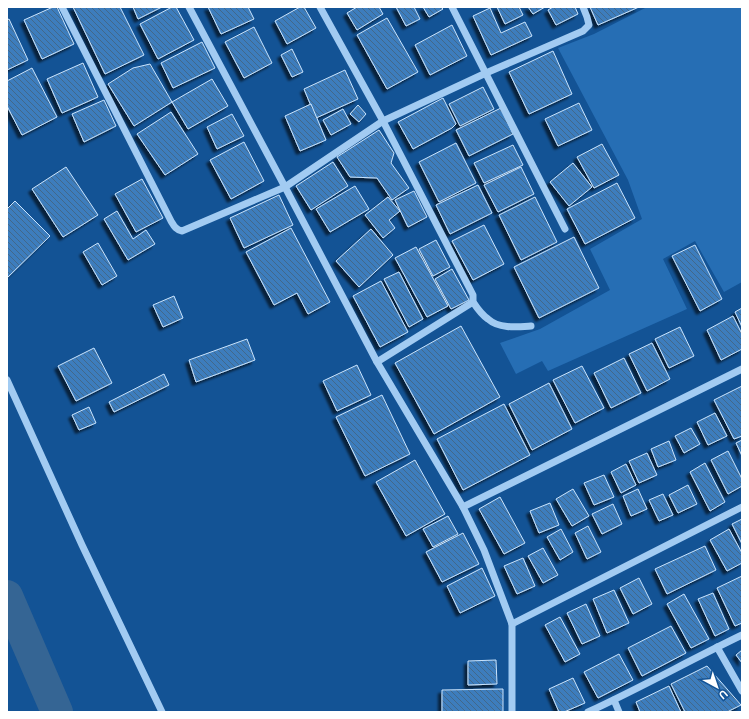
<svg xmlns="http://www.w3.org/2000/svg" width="749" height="719" viewBox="0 0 749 719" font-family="'DM Sans',sans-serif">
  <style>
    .grass { fill: #266eb4 }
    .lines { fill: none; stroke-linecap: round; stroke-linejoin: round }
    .canal { stroke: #356594; stroke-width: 32 }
    .building { fill: url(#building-back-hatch); stroke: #cae4fd; filter: url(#shadow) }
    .minor { stroke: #a2cbf2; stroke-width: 7 }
  </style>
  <defs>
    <pattern id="building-back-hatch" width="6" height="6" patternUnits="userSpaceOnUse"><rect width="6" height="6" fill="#3c7dbd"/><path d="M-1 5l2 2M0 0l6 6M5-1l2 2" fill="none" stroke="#43678a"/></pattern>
    <filter id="shadow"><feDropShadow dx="-3.5" dy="3.5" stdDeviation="1" flood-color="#0009"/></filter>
  </defs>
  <rect width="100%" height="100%" fill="#135395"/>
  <polygon class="grass" points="647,7 742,7 742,282 724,292 695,241 663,259 687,309 548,371 542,361 516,374 500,343 540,329 610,290 590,249 642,219 628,180 558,48 594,34"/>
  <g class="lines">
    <polyline class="canal" points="7,596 57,712"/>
  </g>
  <g class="building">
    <polygon points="53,7 57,7 74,44 42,59 24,20"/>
    <polygon points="73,7 120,7 144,55 105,74"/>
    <polygon points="133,7 162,7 138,19"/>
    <polygon points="172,7 176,7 194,40 158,59 140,24"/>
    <polygon points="208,7 248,7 254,19 221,34"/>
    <polygon points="300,7 304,7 316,28 287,44 275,21"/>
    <polygon points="357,7 379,7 383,14 357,30 347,13"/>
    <polygon points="396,7 414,7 420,19 406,26"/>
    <polygon points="423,7 441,7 443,9 429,17"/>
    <polygon points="497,7 519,7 523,15 505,24"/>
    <polygon points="528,7 545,7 533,14"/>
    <polygon points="553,7 575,7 578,14 556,25 548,10"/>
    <polygon points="590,7 639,7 598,25"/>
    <polygon points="490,8 501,33 525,22 532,36 491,55 473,16"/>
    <polygon points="387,18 418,72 387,89 357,35"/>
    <polygon points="9,19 28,60 7,70 7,20"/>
    <polygon points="452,25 467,56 430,75 415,45"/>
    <polygon points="254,27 272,63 244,78 225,42"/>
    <polygon points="202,42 215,68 173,88 161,63"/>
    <polygon points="292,49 303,72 292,77 281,55"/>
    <polygon points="553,51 572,94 529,114 509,72"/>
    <polygon points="83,63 98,97 62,113 47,79"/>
    <polygon points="150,64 172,102 134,126 108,84 133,68"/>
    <polygon points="32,68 57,117 22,135 7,106 7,81"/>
    <polygon points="345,70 358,99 316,118 304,89"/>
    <polygon points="212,79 228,106 188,129 172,102"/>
    <polygon points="483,87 494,109 460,126 449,104"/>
    <polygon points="443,98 456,124 452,128 413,149 398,122"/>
    <polygon points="104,100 116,126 84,142 72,114"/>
    <polygon points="579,103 592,130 558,146 545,119"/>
    <polygon points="311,104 326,140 300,151 285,116"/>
    <polygon points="358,105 366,114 359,122 350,114"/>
    <polygon points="501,108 513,134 469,156 456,130"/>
    <polygon points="343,109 351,124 331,135 323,120"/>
    <polygon points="171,112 198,154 165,175 137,134"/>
    <polygon points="232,114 244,136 217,149 207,127"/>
    <polygon points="379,130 394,153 391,163 409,188 392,200 377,178 350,177 337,157"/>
    <polygon points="244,142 264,181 231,199 210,160"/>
    <polygon points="456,143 476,183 439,202 419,162"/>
    <polygon points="602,144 619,175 594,188 577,157"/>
    <polygon points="513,145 523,165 484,183 474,163"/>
    <polygon points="333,162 348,186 311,210 296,186"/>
    <polygon points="573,163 592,187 569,206 550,182"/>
    <polygon points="66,167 98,215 63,237 32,189"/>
    <polygon points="521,167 534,194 498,212 484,185"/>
    <polygon points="142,179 163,218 136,232 115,194"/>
    <polygon points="617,183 635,218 585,244 567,209"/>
    <polygon points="478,185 492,213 450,234 436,205"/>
    <polygon points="355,186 369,209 330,232 316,209"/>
    <polygon points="414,191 427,217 408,227 395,200"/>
    <polygon points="279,195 293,225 244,248 230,218"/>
    <polygon points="388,197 400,211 389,220 395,228 383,238 365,215"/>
    <polygon points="535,197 557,242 521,260 499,215"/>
    <polygon points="15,201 50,236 8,277 7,275 7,209"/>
    <polygon points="117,211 133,239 146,230 155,244 128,260 104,219"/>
    <polygon points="484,225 504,264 473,280 452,241"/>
    <polygon points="291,228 330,302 308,314 297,293 274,305 246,252"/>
    <polygon points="371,229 393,255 359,287 336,261"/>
    <polygon points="574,237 599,288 539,318 514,267"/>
    <polygon points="436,240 450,267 433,276 419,249"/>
    <polygon points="98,243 117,276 102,285 83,252"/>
    <polygon points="695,245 722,299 700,311 672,256"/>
    <polygon points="416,247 448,306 427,317 395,258"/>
    <polygon points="452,269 469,300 451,309 435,279"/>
    <polygon points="399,272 423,319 409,327 384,279"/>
    <polygon points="381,281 408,332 380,347 353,296"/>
    <polygon points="174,296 183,318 163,327 153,305"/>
    <polygon points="742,308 742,327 735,312"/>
    <polygon points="733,316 742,334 742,349 721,360 707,330"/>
    <polygon points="461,326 500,397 434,434 395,363"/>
    <polygon points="680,327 694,356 669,368 655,339"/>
    <polygon points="247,339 255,360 196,382 189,360"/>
    <polygon points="652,343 670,379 647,391 629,354"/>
    <polygon points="94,348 112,383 76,401 58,366"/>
    <polygon points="624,358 641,393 611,408 594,373"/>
    <polygon points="357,365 371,395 337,411 323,381"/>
    <polygon points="582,366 604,408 575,423 553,380"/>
    <polygon points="164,374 169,385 114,412 109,402"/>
    <polygon points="549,383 572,429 532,450 509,404"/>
    <polygon points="742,386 742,436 734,439 714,400"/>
    <polygon points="382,395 410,454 365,476 336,417"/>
    <polygon points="504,404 530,455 463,490 437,439"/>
    <polygon points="89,407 96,423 79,430 72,415"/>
    <polygon points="715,413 727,436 708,445 697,422"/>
    <polygon points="691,428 700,444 684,453 675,436"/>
    <polygon points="742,440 742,456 736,443"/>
    <polygon points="669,441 676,460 658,467 651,449"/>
    <polygon points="728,451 742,479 742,486 728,494 711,460"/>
    <polygon points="647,453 657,475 639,483 629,461"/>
    <polygon points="415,460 445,514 406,536 376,482"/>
    <polygon points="705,463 725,502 710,511 690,472"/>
    <polygon points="626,464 636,485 621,493 611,472"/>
    <polygon points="604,475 614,497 594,505 584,483"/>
    <polygon points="688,485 697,504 678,513 669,495"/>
    <polygon points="573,489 589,516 572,526 556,499"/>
    <polygon points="638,489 647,509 631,516 623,496"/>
    <polygon points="663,494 673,515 659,521 649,500"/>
    <polygon points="500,497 525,543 504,554 479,509"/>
    <polygon points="550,503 559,525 539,533 530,511"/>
    <polygon points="613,504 622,524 602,534 592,514"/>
    <polygon points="448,516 458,534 433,547 423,529"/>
    <polygon points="742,519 742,544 732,524"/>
    <polygon points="588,526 601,552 587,559 575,533"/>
    <polygon points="561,529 573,552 560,560 547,537"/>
    <polygon points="729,529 742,553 742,563 727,571 710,540"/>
    <polygon points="463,533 479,564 442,582 426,552"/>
    <polygon points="705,546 716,570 667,594 655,569"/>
    <polygon points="543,548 558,575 543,583 528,556"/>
    <polygon points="523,558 535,586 517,594 504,566"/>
    <polygon points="482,568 495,596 460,613 447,586"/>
    <polygon points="742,576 742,623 735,626 717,588"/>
    <polygon points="639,578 652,604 633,614 620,588"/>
    <polygon points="614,590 629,623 607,633 593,599"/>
    <polygon points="713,593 729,629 715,636 698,599"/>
    <polygon points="684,594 709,639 691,648 667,604"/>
    <polygon points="586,604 600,636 582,644 567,613"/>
    <polygon points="560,617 580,654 565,662 545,625"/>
    <polygon points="671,626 686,653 642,676 628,648"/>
    <polygon points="742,650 742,663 736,655"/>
    <polygon points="619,654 633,680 598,698 584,672"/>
    <polygon points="496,660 497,684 468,685 468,661"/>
    <polygon points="707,666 741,705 727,712 685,712 671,684"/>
    <polygon points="573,678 585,703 564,712 559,712 549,689"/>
    <polygon points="669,686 681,712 640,712 636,702"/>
    <polygon points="503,689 503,712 442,712 442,690"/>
  </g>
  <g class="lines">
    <g class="minor">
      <path d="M 62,7 L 171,221 C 174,226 176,230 182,231 L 285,187 L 383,121 L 486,73 L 583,31 L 589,25 L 587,17 L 583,7"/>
      <polyline points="189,7 285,187 377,362 463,507"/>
      <path d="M 320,7 L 383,121 L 473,295 L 473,302 C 477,308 482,315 488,319 C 499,329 517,327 531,326"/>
      <polyline points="452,7 565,229"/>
      <polyline points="377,362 473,302"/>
      <polyline points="7,380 82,545 162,712"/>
      <polyline points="512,624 742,507"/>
      <polyline points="717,647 742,691"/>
      <polyline points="614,700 619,712"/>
      <polyline points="512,712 512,624 484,550 463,507 742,369"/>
      <path d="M 588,712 C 640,688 690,660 742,635"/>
    </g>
  </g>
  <rect width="749" height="719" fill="none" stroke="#ffffff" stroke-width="16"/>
  <g transform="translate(717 687) rotate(140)" stroke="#135395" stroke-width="3" paint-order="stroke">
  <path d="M0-3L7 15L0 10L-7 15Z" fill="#ffffff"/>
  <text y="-6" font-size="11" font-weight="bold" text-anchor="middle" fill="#ffffff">U</text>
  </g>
</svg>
